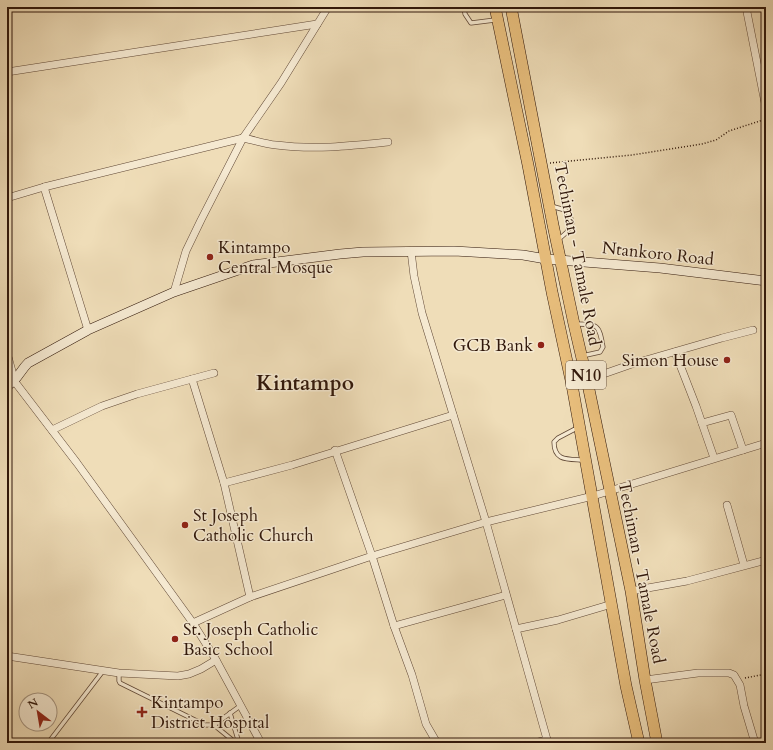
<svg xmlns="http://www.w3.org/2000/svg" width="773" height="750" viewBox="0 0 773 750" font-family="Cardo,serif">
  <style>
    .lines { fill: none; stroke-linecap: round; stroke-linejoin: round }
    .service-casing { stroke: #604836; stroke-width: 5 }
    .minor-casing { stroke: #604836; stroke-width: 8 }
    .secondary-casing { stroke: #30170a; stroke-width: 10 }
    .trunk-casing { stroke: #30170a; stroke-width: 12 }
    .path { stroke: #30170a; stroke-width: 1.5; stroke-dasharray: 1 2; stroke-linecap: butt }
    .service { stroke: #f5e9d1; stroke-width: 3.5 }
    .minor { stroke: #f5e9d1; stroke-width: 7 }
    .secondary { stroke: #f5e9d1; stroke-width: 9 }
    .trunk { stroke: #e8be7c; stroke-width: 11 }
    .poi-dot { fill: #8f2418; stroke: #f5e9d1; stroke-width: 1.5 }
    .labels { text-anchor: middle; stroke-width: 3; stroke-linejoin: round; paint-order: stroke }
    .shield { fill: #f5e9d1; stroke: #6b5646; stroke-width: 1 }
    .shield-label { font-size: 16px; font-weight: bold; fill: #30170a }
    .poi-label { font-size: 17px; fill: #30170a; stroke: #f5e9d1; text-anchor: start }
    .street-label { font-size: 17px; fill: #30170a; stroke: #f5e9d1 }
    .district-label { font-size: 21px; font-weight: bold; fill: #30170a; stroke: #f5e9d1 }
  </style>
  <rect width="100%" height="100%" fill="#efddb8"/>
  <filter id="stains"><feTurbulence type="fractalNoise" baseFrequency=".005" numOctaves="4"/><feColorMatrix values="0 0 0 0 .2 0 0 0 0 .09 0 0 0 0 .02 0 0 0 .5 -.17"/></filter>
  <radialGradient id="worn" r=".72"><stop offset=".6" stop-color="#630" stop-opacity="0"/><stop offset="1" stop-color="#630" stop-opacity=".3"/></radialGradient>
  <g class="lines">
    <defs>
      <g id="service">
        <polyline points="464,7 465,14 471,23 495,20"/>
        <polyline points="551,206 565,210 570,215 572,223 567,232 558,240"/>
        <path d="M 575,324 C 598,324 599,324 603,347 L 600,352 L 582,356"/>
        <path d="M 577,428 L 558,438 L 554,442 C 554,461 567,459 583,460"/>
        <polyline points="119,673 119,681 120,683 205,725 214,725 240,706"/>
        <polyline points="230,713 239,743"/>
        <polyline points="214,725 236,743"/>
        <polyline points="48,743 103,671"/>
      </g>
      <g id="minor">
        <polyline points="746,7 766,108"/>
        <polyline points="7,72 317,24"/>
        <polyline points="44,187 88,330"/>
        <path d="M 7,198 L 44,187 L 243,138 C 254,140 265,144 276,145 C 314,150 350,146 388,142"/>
        <polyline points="411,251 414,276 422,313 486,522 548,743"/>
        <polyline points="174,292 186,251 201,220 243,138 281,83 328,7"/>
        <polyline points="675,352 696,406 714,458"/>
        <polyline points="7,353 15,382 77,463 193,623 216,660 261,743"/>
        <polyline points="192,379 224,483 250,597"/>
        <polyline points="572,385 632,364 722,338 753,330"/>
        <polyline points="702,423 731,415 743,450"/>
        <polyline points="52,430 102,406 137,394 214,373"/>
        <polyline points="335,450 372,556 394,626 412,675 426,724 437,743"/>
        <polyline points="224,483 292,465 453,415"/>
        <polyline points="727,505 744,565"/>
        <polyline points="631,591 687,581 766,560"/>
        <polyline points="193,623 250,597 372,556 486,522 593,496 766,443"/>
        <polyline points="394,626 506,595"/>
        <polyline points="516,629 558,620 612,604"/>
        <polyline points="7,656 119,673 178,676 189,674 201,669 216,660"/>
        <polyline points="645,680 698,673 729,673 734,675 740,685 744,706 755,743"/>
        <polyline points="534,743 547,740"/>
      </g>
      <path id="secondary" d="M 7,386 C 18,380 19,372 28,363 L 88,330 L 174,292 L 253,265 L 340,254 L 363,252 L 454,251 L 523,255 L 546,259 L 660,268 L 766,281"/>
      <g id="trunk">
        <polyline points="495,7 528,165 552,292 572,385 626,686 639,743"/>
        <polyline points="511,7 553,225 574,324 587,380 631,591 645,680 657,743"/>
      </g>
    </defs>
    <use href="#service" class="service-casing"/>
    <use href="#minor" class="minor-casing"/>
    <use href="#secondary" class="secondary-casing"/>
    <use href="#trunk" class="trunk-casing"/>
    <g class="path">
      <polyline points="550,163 632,155 702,144 716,140 729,131 766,119"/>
      <polyline points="745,678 766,674"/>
    </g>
    <use href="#service" class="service"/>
    <use href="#minor" class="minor"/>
    <use href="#secondary" class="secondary"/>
    <use href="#trunk" class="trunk"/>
  </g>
  <g class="poi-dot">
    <circle cx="210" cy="257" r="4"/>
    <circle cx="541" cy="345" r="4"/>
    <circle cx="727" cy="360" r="4"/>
    <circle cx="185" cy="525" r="4"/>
    <circle cx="175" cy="639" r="4"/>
    <path d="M140 706h4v4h4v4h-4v4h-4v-4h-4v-4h4z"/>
  </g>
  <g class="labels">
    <rect class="shield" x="566" y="361" width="40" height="28" rx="3"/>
    <g class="shield-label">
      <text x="586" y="381">N10</text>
    </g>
    <g class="poi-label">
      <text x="218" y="253">Kintampo<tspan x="218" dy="20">Central Mosque</tspan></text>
      <text x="533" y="351" text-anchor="end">GCB Bank</text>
      <text x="719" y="366" text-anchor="end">Simon House</text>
      <text x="193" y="521">St Joseph<tspan x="193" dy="20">Catholic Church</tspan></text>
      <text x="183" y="635">St. Joseph Catholic<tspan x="183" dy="20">Basic School</tspan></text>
      <text x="151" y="708">Kintampo<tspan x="151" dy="20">District Hospital</tspan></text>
    </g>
    <g class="street-label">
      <text transform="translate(658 253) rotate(6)" y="6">Ntankoro Road</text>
      <text transform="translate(578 254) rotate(79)" y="6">Techiman - Tamale Road</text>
      <text transform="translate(642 572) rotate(79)" y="6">Techiman - Tamale Road</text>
    </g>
    <g class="district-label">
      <text x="305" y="390">Kintampo</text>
    </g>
  </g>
  <rect width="773" height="750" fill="none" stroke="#efddb8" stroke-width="24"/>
  <rect x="8" y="8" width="757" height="734" fill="none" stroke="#30170a" stroke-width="2"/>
  <rect x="12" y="12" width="749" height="726" fill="none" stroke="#30170a"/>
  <g transform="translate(38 712) rotate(329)"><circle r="19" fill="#f5e9d1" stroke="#a69581"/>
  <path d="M0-3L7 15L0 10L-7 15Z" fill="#8f2418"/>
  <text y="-6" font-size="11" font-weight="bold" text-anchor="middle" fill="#30170a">N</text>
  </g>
  <rect width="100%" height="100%" filter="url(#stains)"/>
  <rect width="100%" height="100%" fill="url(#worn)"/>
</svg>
